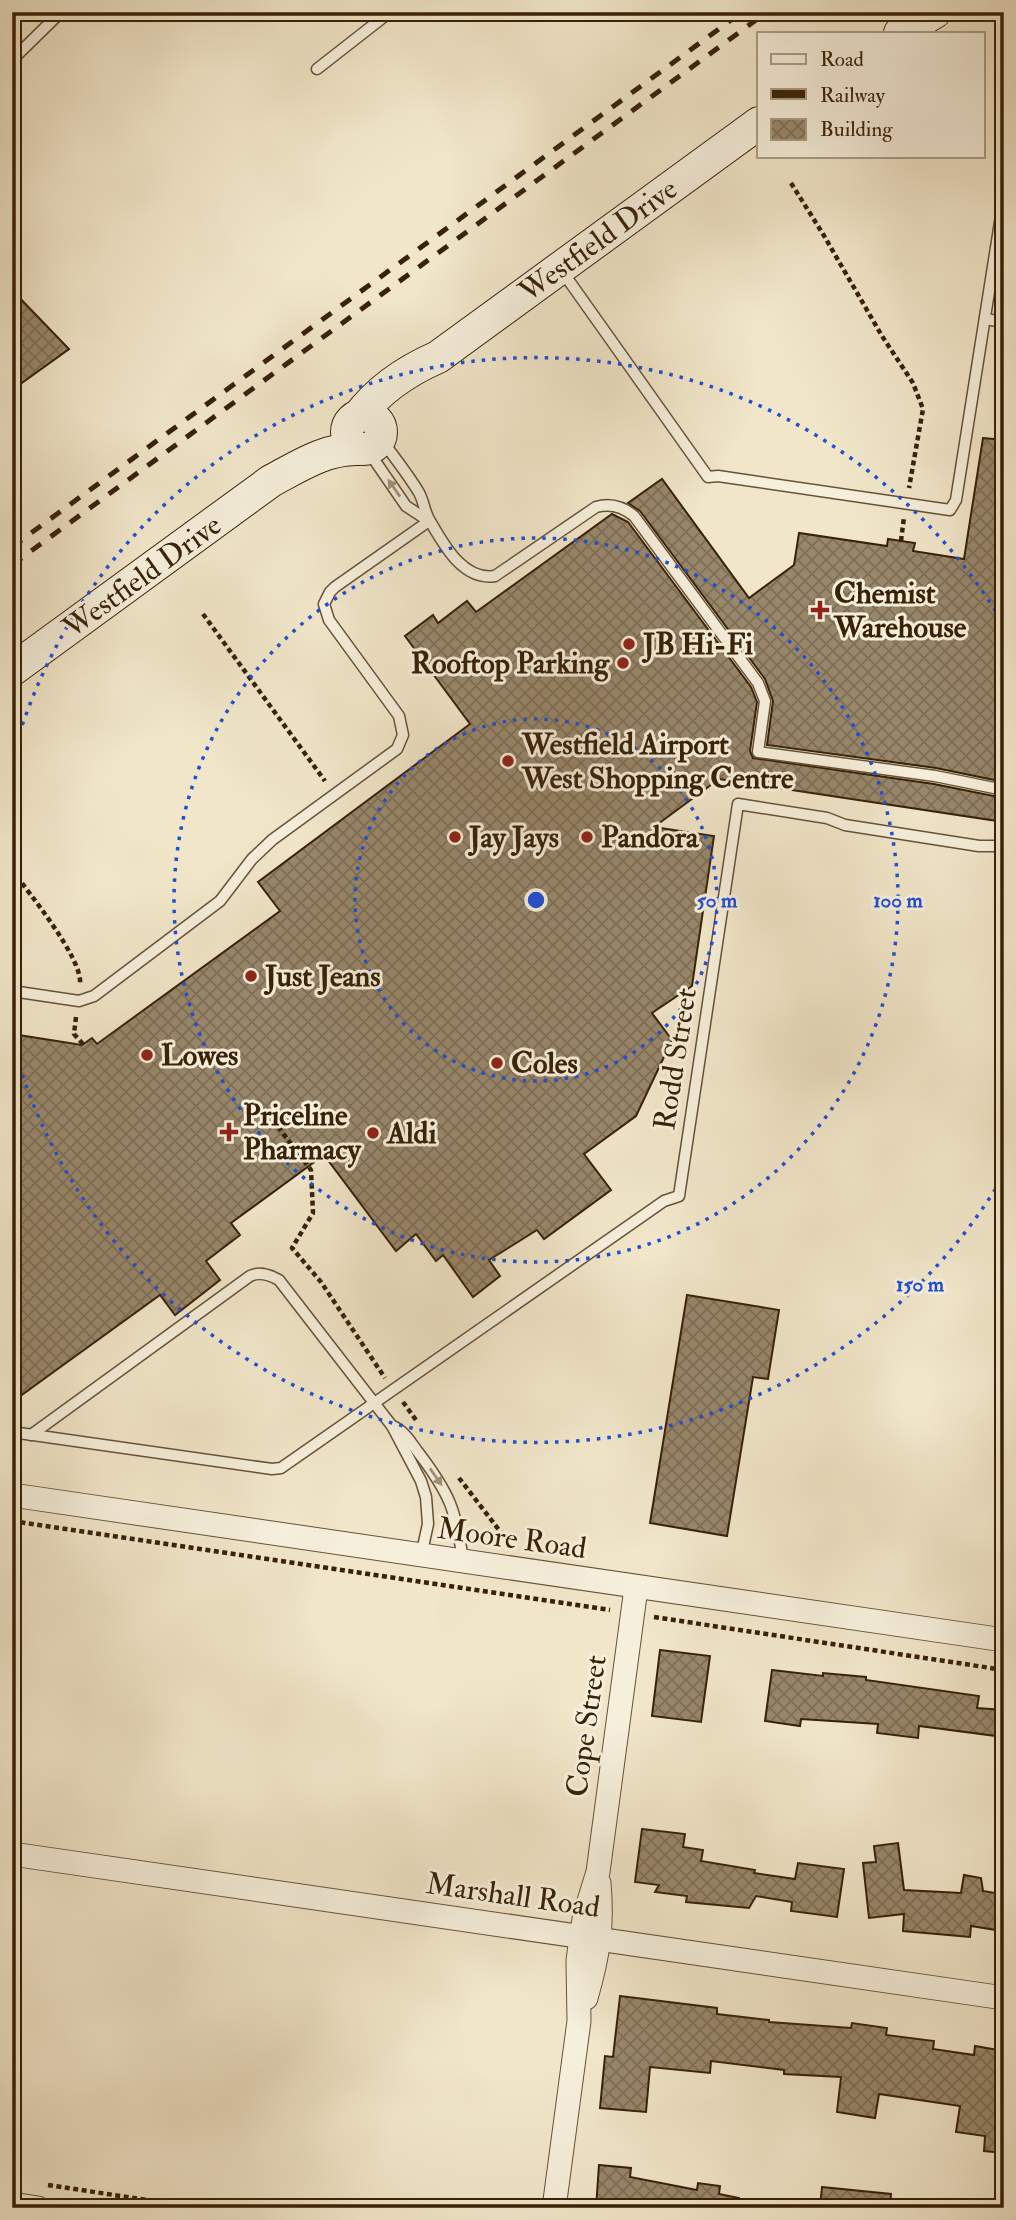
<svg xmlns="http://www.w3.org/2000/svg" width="1016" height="2220" viewBox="0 0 1016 2220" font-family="'IM FELL Double Pica',serif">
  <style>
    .building { fill: url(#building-cross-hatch); stroke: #382106; stroke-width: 2 }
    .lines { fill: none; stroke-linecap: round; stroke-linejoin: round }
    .service-casing { stroke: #665237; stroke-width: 13 }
    .minor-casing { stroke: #665237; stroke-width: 25 }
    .secondary-casing { stroke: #382106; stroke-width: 34 }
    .path { stroke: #382106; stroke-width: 4.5; stroke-dasharray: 5 3.5; stroke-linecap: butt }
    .service { stroke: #f6efdc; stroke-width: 10 }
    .minor { stroke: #f6efdc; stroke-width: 23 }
    .secondary { stroke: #f6efdc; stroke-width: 32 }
    .rail { stroke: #382106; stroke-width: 5; stroke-dasharray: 12 12; stroke-linecap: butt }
    .oneway { fill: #a0927c }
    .ring { fill: none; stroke: #1d4ed8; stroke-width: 3.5; stroke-dasharray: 3.5 7 }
    .poi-dot { fill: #8f2418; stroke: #f6efdc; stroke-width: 2.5 }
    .labels { text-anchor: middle; stroke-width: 6; stroke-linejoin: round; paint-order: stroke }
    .street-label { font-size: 30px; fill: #382106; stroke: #f6efdc }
    .poi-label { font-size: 30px; font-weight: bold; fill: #382106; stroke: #f6efdc; text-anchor: start }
    .centre { fill: #1d4ed8; stroke: #f6efdc; stroke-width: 3.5 }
    .ring-label { font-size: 21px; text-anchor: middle; font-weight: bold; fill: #1d4ed8; stroke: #f6efdc; stroke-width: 6; stroke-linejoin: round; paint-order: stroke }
  </style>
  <defs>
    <pattern id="building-cross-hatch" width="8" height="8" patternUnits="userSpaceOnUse" patternTransform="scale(1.75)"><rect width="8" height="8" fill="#98876b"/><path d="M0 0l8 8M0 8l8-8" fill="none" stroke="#7d6e56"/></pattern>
  </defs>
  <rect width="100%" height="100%" fill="#f1e6c9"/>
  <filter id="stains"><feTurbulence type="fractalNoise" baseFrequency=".00286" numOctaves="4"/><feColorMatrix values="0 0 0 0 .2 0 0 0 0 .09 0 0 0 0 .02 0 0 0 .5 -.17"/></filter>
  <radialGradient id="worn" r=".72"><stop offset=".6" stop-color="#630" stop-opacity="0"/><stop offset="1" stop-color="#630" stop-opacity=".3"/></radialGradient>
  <g class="building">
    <polygon points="12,290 69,349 12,390"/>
    <polygon points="983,438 1004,440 1004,782 936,768 767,745 773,701 765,679 640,511 628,503 662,479 749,598 794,565 799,533 887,546 888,539 901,541 915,543 913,551 964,559"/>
    <polygon points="612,514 628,522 751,687 757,702 750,751 753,758 934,784 1004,798 1004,822 719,779 654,827 714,836 692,986 652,1013 672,1040 636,1116 584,1154 611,1190 544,1239 537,1230 489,1260 500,1276 473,1297 443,1255 436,1261 416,1234 396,1251 324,1155 231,1223 240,1235 206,1261 220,1280 175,1315 160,1295 12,1402 12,1034 82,1045 92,1038 97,1044 280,911 258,882 470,724 405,636 433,615 438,623 467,601 476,612"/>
    <polygon points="687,1295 779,1310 768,1379 753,1377 727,1536 650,1523"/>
    <polygon points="660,1650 710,1656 701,1722 652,1716"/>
    <polygon points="772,1670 823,1676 823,1673 866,1677 866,1680 979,1696 977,1708 1004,1710 1004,1737 919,1726 918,1738 877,1733 878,1724 801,1719 800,1726 765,1721"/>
    <polygon points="642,1829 685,1834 683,1847 703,1850 701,1861 755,1870 754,1873 795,1879 798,1863 844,1869 837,1917 791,1911 792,1902 756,1896 749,1908 686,1902 687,1896 655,1892 659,1885 635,1882"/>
    <polygon points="898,1843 904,1890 961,1893 964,1875 981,1878 983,1891 1001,1894 996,1930 971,1926 970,1937 903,1931 904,1914 869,1918 863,1863 876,1862 874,1846"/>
    <polygon points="620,1996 717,2008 717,2014 769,2020 769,2022 851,2028 852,2023 887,2028 886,2035 934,2041 933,2049 974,2055 975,2046 1004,2051 1004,2153 984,2151 985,2136 956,2132 960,2106 879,2094 875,2118 837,2112 841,2077 784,2074 784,2070 711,2061 710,2073 650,2067 646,2112 600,2108 605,2056 613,2057"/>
    <polygon points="599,2165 631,2168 630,2177 697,2190 698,2183 720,2186 719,2194 739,2198 739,2208 596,2208"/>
    <polygon points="822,2187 891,2194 890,2208 820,2208"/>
  </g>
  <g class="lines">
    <defs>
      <g id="service">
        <polyline points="1003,12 1004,14"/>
        <polyline points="12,60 61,12"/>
        <polyline points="317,69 390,12"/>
        <polyline points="562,271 708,477 718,476 950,510 956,500 1004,197"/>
        <polyline points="985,319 1004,322"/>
        <path d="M 380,438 C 393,455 407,473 418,491 C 424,500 424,512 430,521 C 444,545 463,581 495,576 L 596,507 C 610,503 622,506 634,516 L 758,683 L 765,701 L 758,752 L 935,776 L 1004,790"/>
        <polyline points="363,449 373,458 406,506 429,521"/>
        <polyline points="12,991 79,1001 94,996 220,901 252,859 272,840 397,749 403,735 399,716 329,620 324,604 330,592 335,587 429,521"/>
        <path d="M 392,1426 C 404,1430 411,1443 418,1452 C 450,1494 456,1510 463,1561"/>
        <polyline points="12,1432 272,1469 281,1468 664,1201 679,1196 738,804 827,818 845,825 979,846 1004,846"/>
        <path d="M 31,1435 L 250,1276 C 260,1271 270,1275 279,1280 L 392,1426 L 421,1481 L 426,1497 L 428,1524 L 421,1556"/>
      </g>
      <g id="minor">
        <polyline points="12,1495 1004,1640"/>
        <polyline points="12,1854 1004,1998"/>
        <path d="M 586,1998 C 598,1956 603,1927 599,1883"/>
        <polyline points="12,2204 38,2208"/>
        <polyline points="554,2208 579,2021 578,1961 581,1937 585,1914 598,1872 636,1588"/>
      </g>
      <g id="secondary">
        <polyline points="900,33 935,12"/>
        <circle cx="364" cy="432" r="17"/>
        <path d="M 358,417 C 379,389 406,371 438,357 L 759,123"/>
        <path d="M 12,670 L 271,481 C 299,466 326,448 359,449"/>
      </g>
    </defs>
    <use href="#service" class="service-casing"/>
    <use href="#minor" class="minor-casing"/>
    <use href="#secondary" class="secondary-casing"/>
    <g class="path">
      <polyline points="791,183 823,234 882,336 913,383 923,409 909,488"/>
      <polyline points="901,541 904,517"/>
      <polyline points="203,614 325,781"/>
      <path d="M 12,870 C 29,893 83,959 80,984"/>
      <polyline points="76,1017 74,1034 83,1044"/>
      <polyline points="273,1120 311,1170 313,1213 292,1248 321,1282 385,1378"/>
      <polyline points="403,1402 416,1420"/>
      <polyline points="459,1478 509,1543"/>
      <polyline points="12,1521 610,1610"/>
      <polyline points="654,1617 1004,1670"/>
      <polyline points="48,2185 200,2208"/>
    </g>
    <use href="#service" class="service"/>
    <use href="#minor" class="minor"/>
    <use href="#secondary" class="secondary"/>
    <g class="rail">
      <polyline points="12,547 742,12"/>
      <polyline points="12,565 767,12"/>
    </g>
  </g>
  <defs><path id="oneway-solid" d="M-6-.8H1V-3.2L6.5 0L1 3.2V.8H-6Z" transform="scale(1.75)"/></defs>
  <g class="oneway">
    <use href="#oneway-solid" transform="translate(394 488) rotate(-125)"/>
    <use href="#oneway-solid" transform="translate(436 1477) rotate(55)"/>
  </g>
  <g class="ring">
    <circle cx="536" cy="900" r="181"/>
    <circle cx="536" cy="900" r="362"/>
    <path d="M1001 1180A543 543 0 0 1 13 1045M13 755A543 543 0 0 1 1001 620"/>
  </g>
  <g class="poi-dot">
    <path d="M816.5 599.5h7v7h7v7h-7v7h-7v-7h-7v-7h7z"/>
    <circle cx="629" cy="644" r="7"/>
    <circle cx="623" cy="663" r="7"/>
    <circle cx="508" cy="761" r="7"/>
    <circle cx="455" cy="837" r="7"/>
    <circle cx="587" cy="837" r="7"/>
    <circle cx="251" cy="976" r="7"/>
    <circle cx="147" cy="1055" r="7"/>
    <circle cx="497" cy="1063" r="7"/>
    <path d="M225.5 1121.5h7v7h7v7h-7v7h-7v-7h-7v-7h7z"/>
    <circle cx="373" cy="1133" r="7"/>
  </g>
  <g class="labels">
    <g class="street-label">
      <text transform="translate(598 240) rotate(-36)" y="10">Westfield Drive</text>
      <text transform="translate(142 576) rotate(-36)" y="10">Westfield Drive</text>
      <text transform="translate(675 1059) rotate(-81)" y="10">Rodd Street</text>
      <text transform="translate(512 1538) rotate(8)" y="10">Moore Road</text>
      <text transform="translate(586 1726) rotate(-82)" y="10">Cope Street</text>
      <text transform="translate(513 1895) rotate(8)" y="10">Marshall Road</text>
    </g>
    <g class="poi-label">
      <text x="834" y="603">Chemist<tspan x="834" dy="34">Warehouse</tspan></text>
      <text x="643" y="654">JB Hi-Fi</text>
      <text x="609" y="673" text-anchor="end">Rooftop Parking</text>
      <text x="522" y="754">Westfield Airport<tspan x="522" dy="34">West Shopping Centre</tspan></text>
      <text x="469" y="847">Jay Jays</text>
      <text x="601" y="847">Pandora</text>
      <text x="265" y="986">Just Jeans</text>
      <text x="161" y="1065">Lowes</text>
      <text x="511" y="1073">Coles</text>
      <text x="243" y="1125">Priceline<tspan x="243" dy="34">Pharmacy</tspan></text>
      <text x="387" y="1143">Aldi</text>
    </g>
  </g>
  <circle cx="536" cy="900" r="10" class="centre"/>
  <g class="ring-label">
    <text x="717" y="907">50 m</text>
    <text x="898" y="907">100 m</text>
    <text x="920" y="1291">150 m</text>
  </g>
  <rect width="1016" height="2220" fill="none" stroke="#f1e6c9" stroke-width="42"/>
  <rect x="14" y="14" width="988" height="2192" fill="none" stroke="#382106" stroke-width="3.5"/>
  <rect x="21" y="21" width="974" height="2178" fill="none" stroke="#382106" stroke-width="2"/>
  <rect x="757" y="32" width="228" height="126" fill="#f6efdc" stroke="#aa9d86" stroke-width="2"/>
  <rect x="771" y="54" width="35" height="10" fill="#f6efdc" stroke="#aa9d86" stroke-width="2"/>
  <text x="820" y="66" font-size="21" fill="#382106">Road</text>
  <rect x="771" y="89" width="35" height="10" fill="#382106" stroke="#aa9d86" stroke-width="2"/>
  <text x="820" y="102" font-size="21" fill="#382106">Railway</text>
  <rect x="771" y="119" width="35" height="21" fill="url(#building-cross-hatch)" stroke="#aa9d86" stroke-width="2"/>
  <text x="820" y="136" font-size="21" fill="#382106">Building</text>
  <rect width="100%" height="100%" filter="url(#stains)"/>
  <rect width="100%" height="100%" fill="url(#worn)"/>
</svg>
